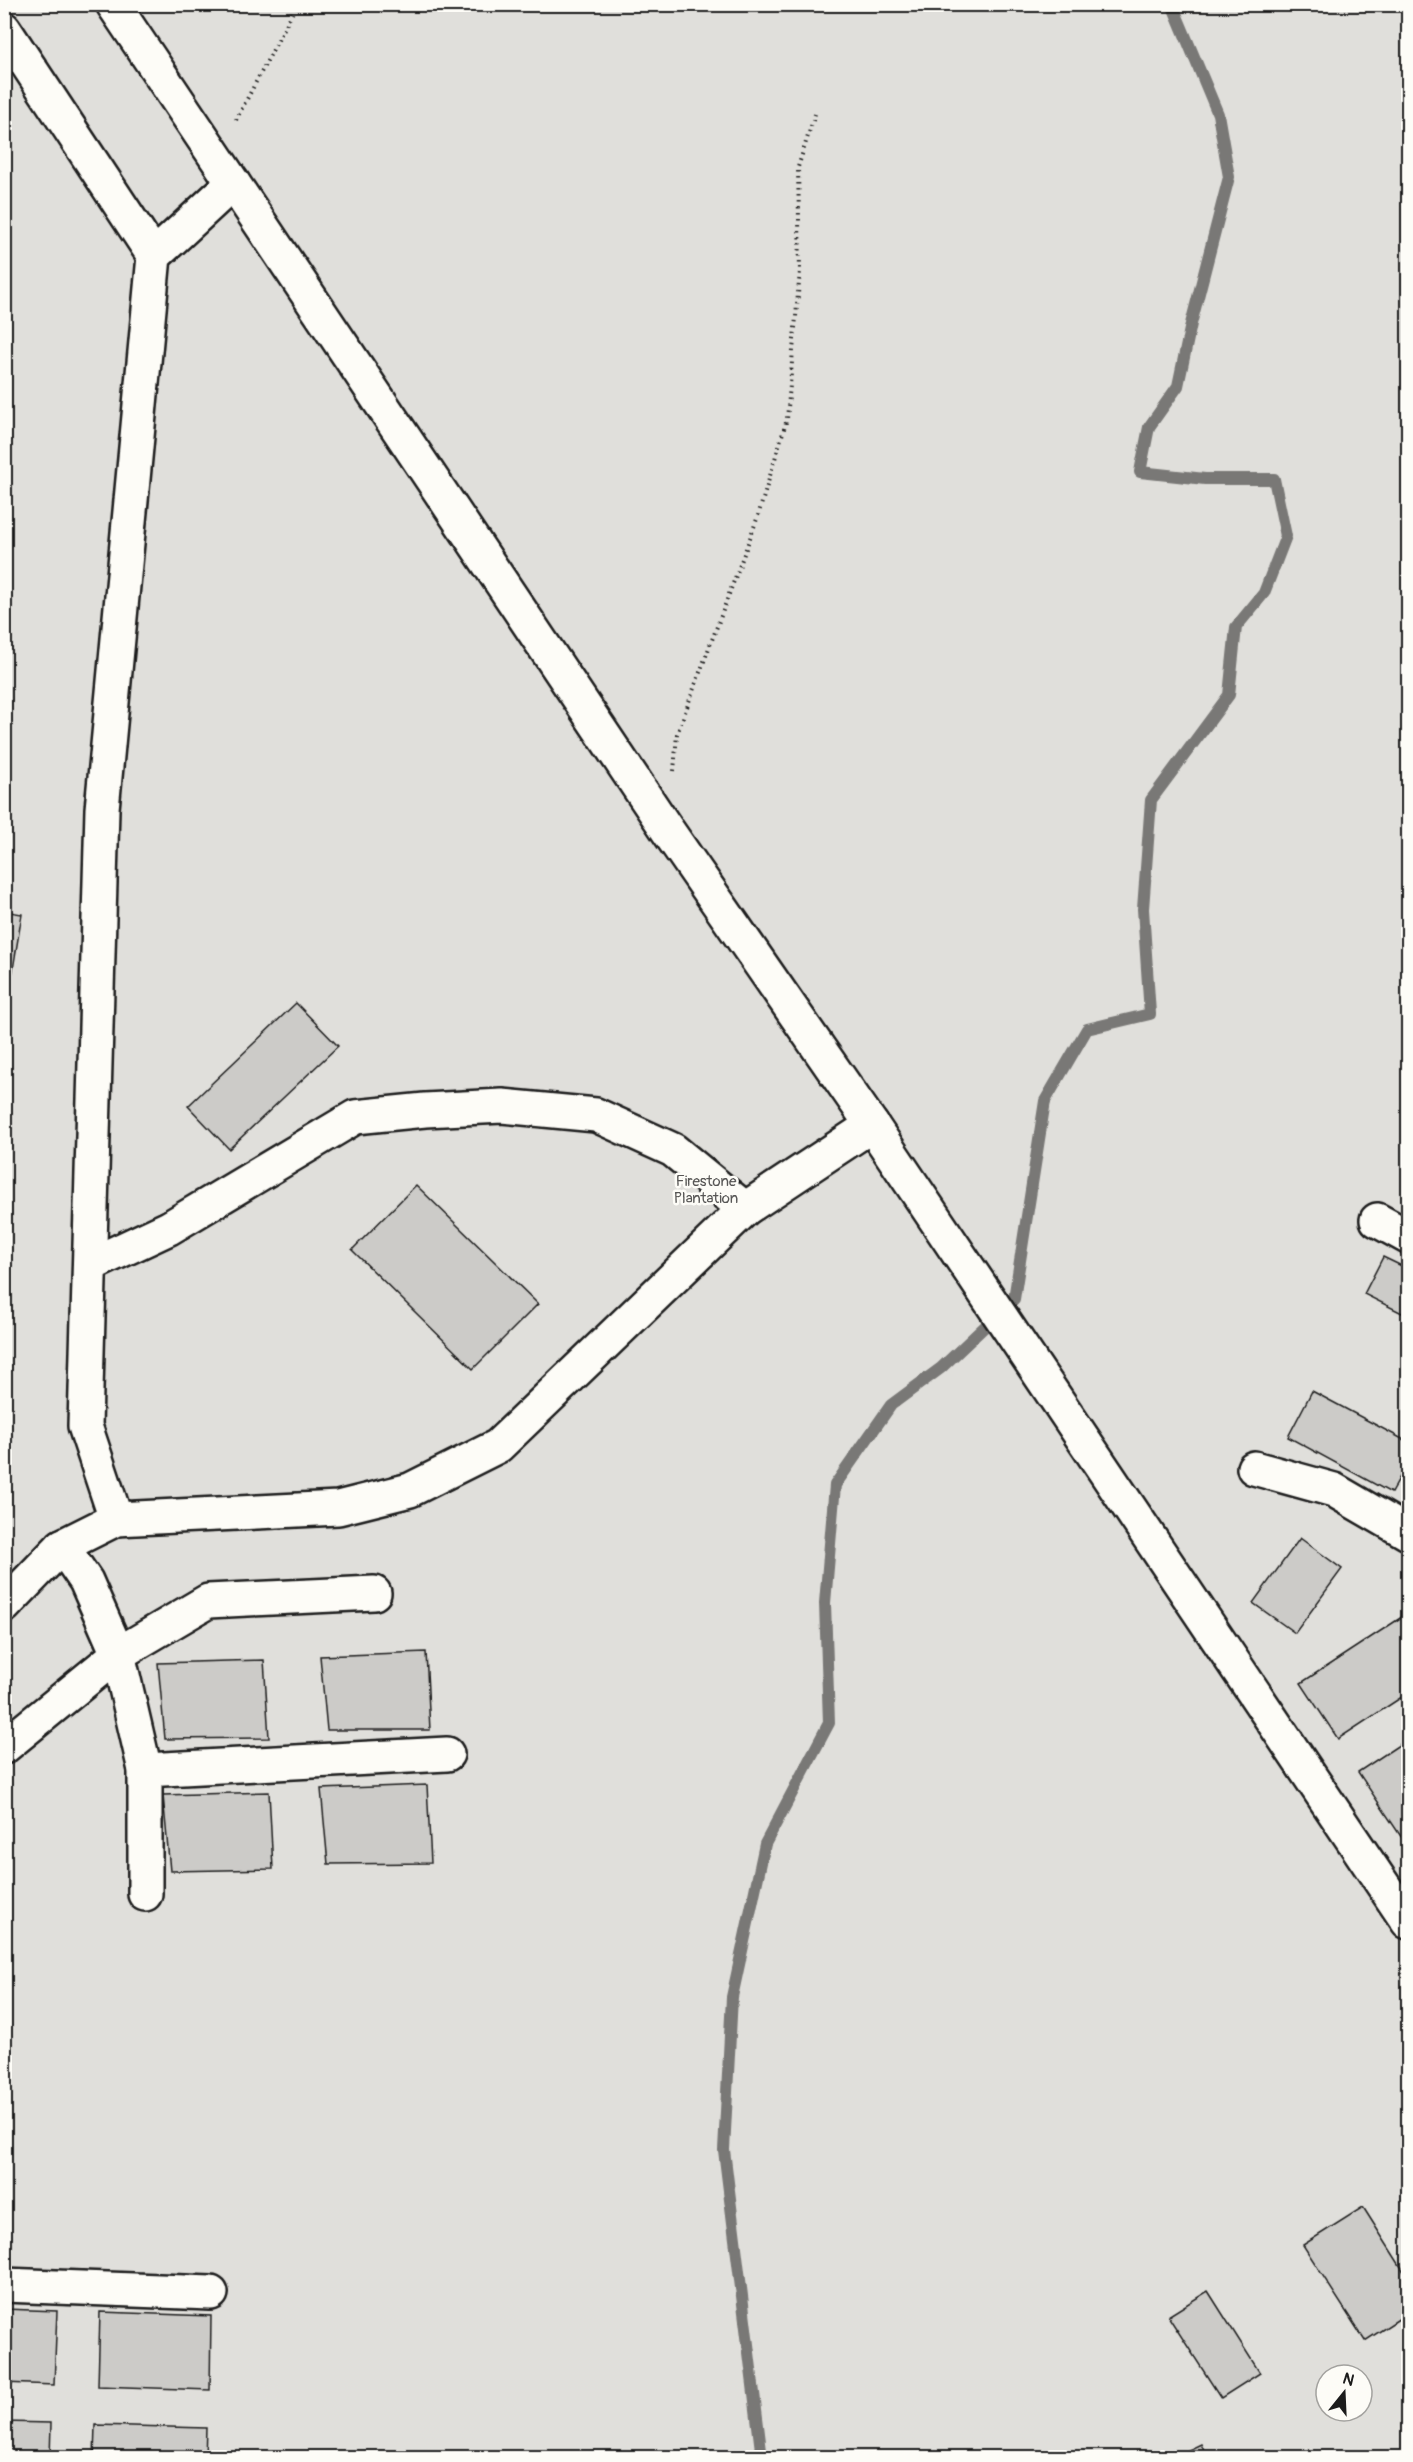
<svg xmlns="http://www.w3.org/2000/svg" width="1413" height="2462" viewBox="0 0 1413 2462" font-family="Pangolin,sans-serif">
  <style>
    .green { fill: #e0dfdb; stroke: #7e7e7c; stroke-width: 1.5; fill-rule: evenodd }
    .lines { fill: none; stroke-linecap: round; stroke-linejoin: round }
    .stream { stroke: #797876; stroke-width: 12 }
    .building { fill: #cccbc8; stroke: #1c1c1c; stroke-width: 1.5 }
    .minor-casing { stroke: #1c1c1c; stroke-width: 38 }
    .tertiary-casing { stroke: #1c1c1c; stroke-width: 38 }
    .secondary-casing { stroke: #1c1c1c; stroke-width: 38 }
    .path { stroke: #1c1c1c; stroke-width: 4; stroke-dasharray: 1.5 4.5; stroke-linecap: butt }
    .minor { stroke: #fdfcf7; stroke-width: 33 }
    .tertiary { stroke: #fdfcf7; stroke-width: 33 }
    .secondary { stroke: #fdfcf7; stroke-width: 33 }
    .labels { text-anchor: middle; stroke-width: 5; stroke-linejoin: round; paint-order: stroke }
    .park-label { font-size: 15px; fill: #575655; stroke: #fdfcf7 }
  </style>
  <rect width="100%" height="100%" fill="#fdfcf7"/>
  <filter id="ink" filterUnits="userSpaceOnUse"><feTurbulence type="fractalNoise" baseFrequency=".0167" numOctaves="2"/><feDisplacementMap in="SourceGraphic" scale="12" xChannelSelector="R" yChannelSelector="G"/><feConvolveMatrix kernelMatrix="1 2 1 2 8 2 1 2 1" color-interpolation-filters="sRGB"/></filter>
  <g filter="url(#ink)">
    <path class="green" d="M 5,5 L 1408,5 L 1408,2457 L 5,2458 ZM 1326,2375 L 1362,2375 L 1362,2411 L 1326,2411 Z"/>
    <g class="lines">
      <polyline class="stream" points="762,2458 724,2150 732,1997 765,1844 829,1723 825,1603 835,1485 891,1405 941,1368 1014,1299 1045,1101 1087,1029 1150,1014 1143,909 1151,800 1229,695 1236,627 1264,593 1286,536 1274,479 1205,479 1140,472 1149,427 1178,386 1191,324 1229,177 1218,114 1172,4"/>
    </g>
    <g class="building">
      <polygon points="4,911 22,914 8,1000 4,999"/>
      <polygon points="296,1003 338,1046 229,1149 188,1106"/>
      <polygon points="416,1185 538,1304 473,1369 352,1250"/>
      <polygon points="1383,1257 1408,1269 1408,1316 1364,1294"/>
      <polygon points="1312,1391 1408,1442 1408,1462 1391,1493 1288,1437"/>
      <polygon points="1300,1538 1342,1569 1295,1633 1253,1603"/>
      <polygon points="1408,1613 1408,1693 1338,1739 1301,1683"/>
      <polygon points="426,1652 430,1730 327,1730 320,1656"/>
      <polygon points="264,1660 269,1738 165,1739 158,1663"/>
      <polygon points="1408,1739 1408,1847 1358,1772"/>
      <polygon points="427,1785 431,1863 328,1864 321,1789"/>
      <polygon points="269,1792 273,1869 170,1871 163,1795"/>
      <polygon points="1363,2207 1408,2278 1408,2313 1365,2341 1303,2245"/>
      <polygon points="1208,2291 1260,2373 1221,2398 1168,2316"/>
      <polygon points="4,2309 57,2311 54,2385 4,2383"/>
      <polygon points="100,2312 211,2316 210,2390 98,2386"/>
      <polygon points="4,2422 51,2423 50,2458 4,2458"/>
      <polygon points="95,2425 206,2428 205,2458 94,2458"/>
      <polygon points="1201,2444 1207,2458 1172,2458"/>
    </g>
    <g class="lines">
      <defs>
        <g id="minor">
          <polyline points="4,29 154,256"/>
          <polyline points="1377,1220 1408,1237"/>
          <polyline points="90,1265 169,1228 355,1117 425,1110 502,1106 596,1115 673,1150 745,1209"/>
          <polyline points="1254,1468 1334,1490 1408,1533"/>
          <polyline points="116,1519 85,1426 102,809 154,256 233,183"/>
          <polyline points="62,1546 86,1581 118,1654 145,1770 145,1894"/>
          <polyline points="4,1747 118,1654 208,1601 374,1593"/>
          <polyline points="145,1770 447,1754"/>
          <polyline points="4,2285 211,2293"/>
        </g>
        <polyline id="tertiary" points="4,1606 62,1546 116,1519 338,1508 410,1490 498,1446 745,1209 872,1125"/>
        <polyline id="secondary" points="113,4 668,831 872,1125 1408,1922"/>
      </defs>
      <use href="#minor" class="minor-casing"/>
      <use href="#tertiary" class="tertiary-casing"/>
      <use href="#secondary" class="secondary-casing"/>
      <g class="path">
        <polyline points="236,120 297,4"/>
        <polyline points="674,771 677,734 757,519 787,419 800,271 798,167 815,114"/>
      </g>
      <use href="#minor" class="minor"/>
      <use href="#tertiary" class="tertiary"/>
      <use href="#secondary" class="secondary"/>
    </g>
  </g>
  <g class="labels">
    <g class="park-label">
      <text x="706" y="1186">Firestone<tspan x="706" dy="17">Plantation</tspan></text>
    </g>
  </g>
  <rect width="1413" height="2462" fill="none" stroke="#fdfcf7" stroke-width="24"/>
  <rect x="12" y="12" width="1389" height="2438" fill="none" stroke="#1c1c1c" stroke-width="2" filter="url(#ink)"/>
  <g transform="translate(1344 2393) rotate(18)"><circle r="28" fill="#fdfcf7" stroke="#a3a29f" stroke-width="1.5"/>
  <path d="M0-4.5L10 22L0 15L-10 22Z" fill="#1c1c1c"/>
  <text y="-9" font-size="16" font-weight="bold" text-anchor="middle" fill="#1c1c1c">N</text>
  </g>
</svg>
